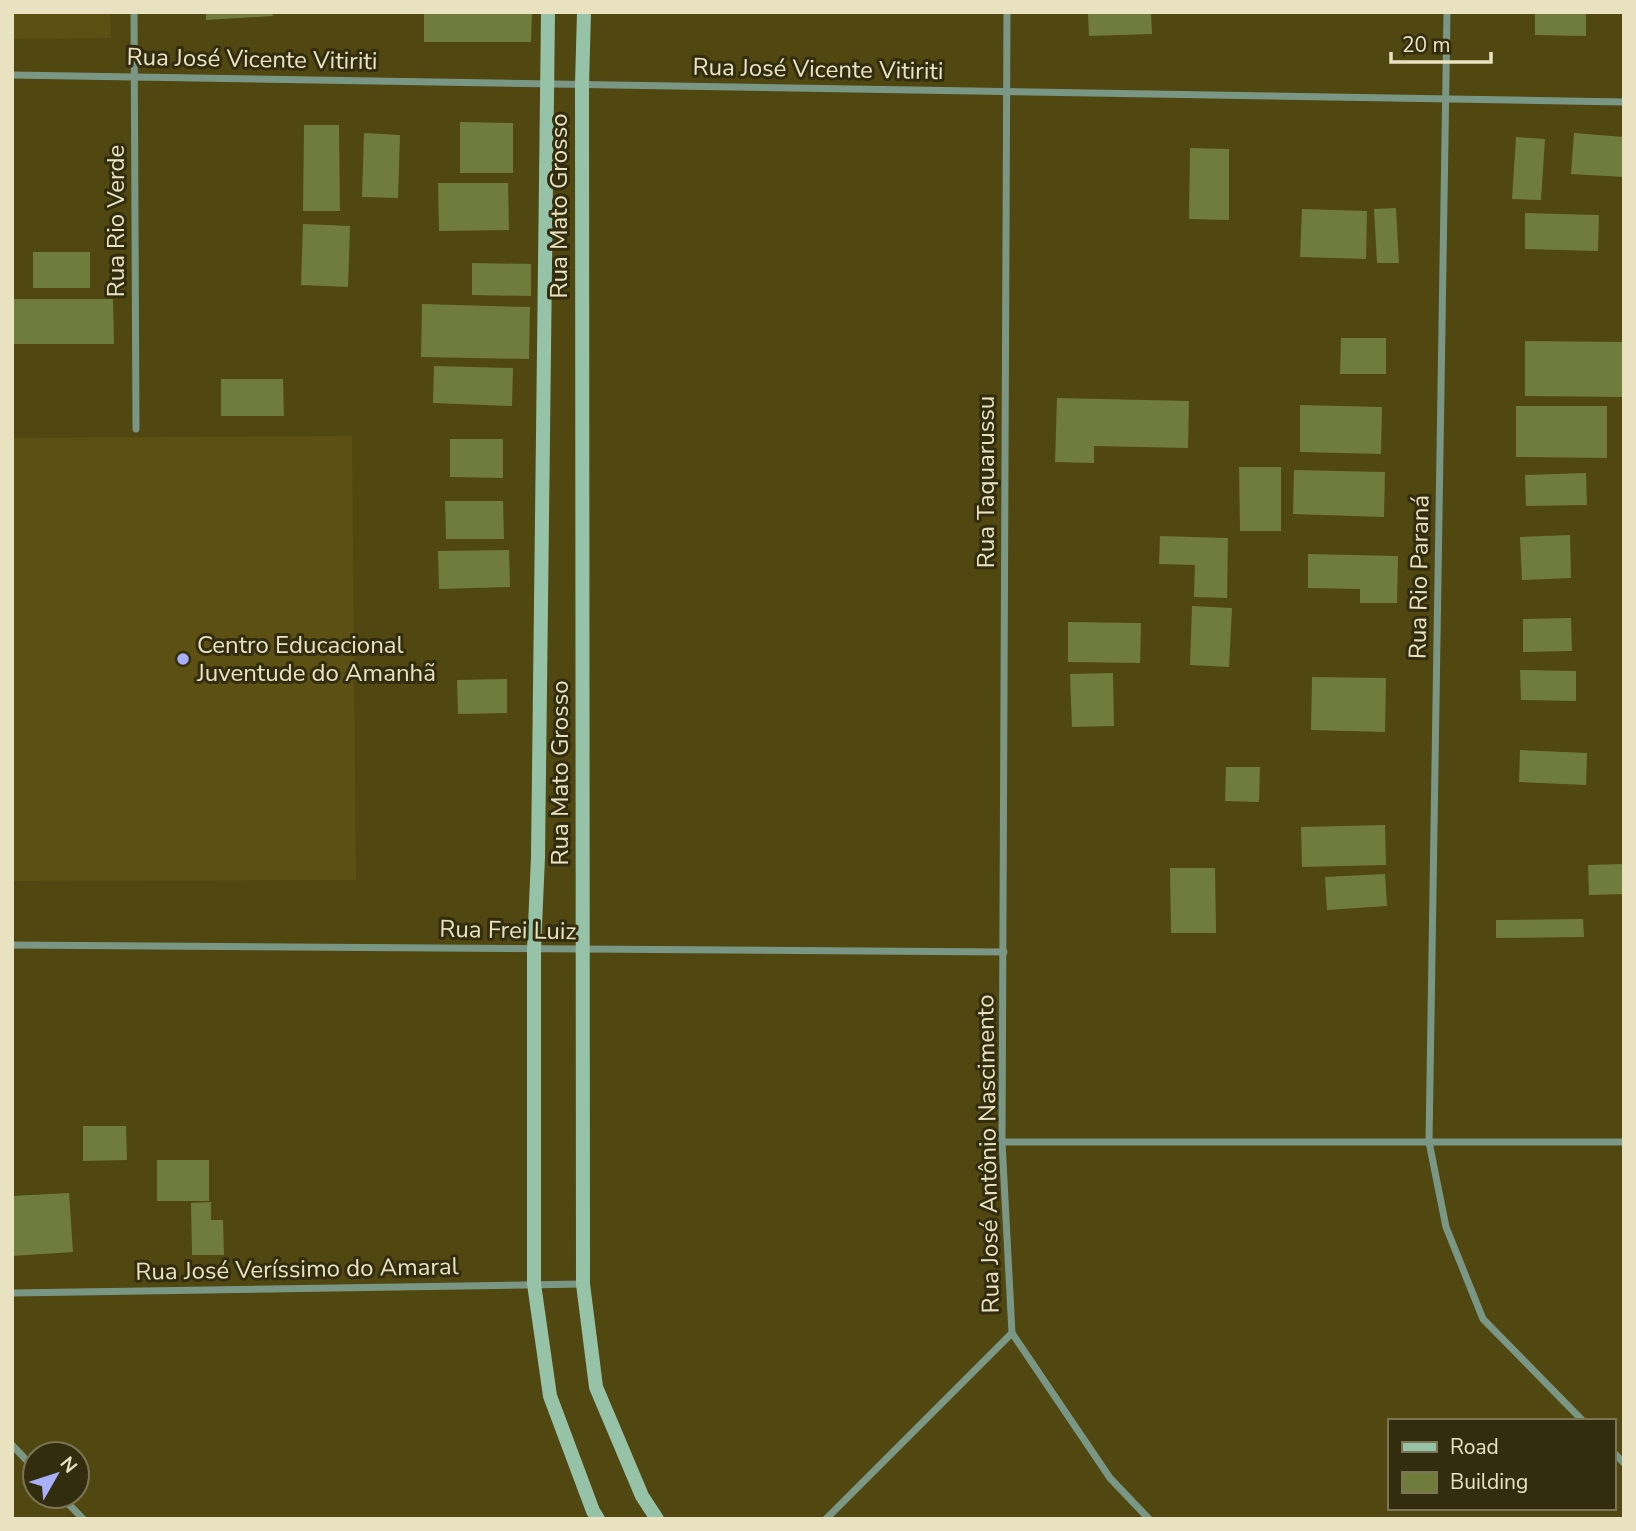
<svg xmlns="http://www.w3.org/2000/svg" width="1636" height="1531" viewBox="0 0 1636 1531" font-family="'Nunito Sans',sans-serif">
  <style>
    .built { fill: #5c5112 }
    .building { fill: #6f7c3b }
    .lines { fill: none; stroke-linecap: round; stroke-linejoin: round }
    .street { stroke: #7a9786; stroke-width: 7 }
    .secondary { stroke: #96c3a8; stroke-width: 14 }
    .poi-dot { fill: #a8b0fc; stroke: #332d10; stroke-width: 2.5 }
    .labels { text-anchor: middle; stroke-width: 6; stroke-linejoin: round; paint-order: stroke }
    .street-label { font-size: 24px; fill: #e8e2c0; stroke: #332d10 }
    .poi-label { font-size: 24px; fill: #e8e2c0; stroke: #332d10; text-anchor: start }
  </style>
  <rect width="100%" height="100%" fill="#514710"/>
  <g class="built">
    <polygon points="12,12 110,12 111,38 12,39"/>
    <polygon points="352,436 356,880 12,881 12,438"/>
  </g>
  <g class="building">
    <polygon points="206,12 272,12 273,16 206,20"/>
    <polygon points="424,12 532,12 531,42 424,42"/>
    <polygon points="1088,12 1151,12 1152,34 1089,36"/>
    <polygon points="1535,12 1586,12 1586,36 1535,35"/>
    <polygon points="460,122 513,123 513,173 460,173"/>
    <polygon points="304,125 339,125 340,211 303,211"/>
    <polygon points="364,133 400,135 398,198 362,197"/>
    <polygon points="1574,133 1624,137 1624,177 1571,174"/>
    <polygon points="1516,137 1545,139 1541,200 1512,199"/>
    <polygon points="1190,148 1229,149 1229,220 1189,219"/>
    <polygon points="438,183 508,183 509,230 439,231"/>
    <polygon points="1396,208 1399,263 1377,263 1374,209"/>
    <polygon points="1302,209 1367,211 1366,259 1300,257"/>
    <polygon points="1525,213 1599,215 1598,251 1525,249"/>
    <polygon points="303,224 350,226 348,287 301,285"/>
    <rect x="33" y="252" width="57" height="36"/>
    <polygon points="472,263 531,264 531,296 472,295"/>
    <polygon points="12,299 113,299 114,344 12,344"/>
    <polygon points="422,304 530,307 529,359 421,357"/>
    <polygon points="1341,338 1386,338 1386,374 1340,374"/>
    <polygon points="1525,341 1624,342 1624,397 1525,396"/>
    <polygon points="434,366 513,368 512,406 433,403"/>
    <polygon points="221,379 283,379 284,416 221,416"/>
    <polygon points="1057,398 1189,401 1188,448 1094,446 1094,463 1055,462"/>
    <polygon points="1300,405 1382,407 1381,454 1300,452"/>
    <polygon points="1516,406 1607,406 1607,458 1516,457"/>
    <polygon points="450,439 503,439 503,478 450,477"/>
    <polygon points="1239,467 1281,467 1281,531 1240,531"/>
    <polygon points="1294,470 1385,472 1384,517 1293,514"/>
    <polygon points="1586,473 1587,505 1526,506 1525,475"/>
    <polygon points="445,501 503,501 504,539 446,539"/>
    <polygon points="1570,535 1571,578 1522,580 1520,537"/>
    <polygon points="1160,536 1228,538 1227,598 1194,597 1195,565 1159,564"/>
    <polygon points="509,550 510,587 439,589 438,551"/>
    <polygon points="1308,554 1398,556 1397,603 1360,603 1360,589 1308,588"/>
    <polygon points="1192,606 1232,608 1229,667 1190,665"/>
    <polygon points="1571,618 1572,651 1523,652 1523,619"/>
    <polygon points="1068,622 1141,623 1140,663 1068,662"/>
    <polygon points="1520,670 1576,671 1576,701 1521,700"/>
    <polygon points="1113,673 1114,726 1072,727 1070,674"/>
    <polygon points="1312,677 1386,678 1385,732 1311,730"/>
    <polygon points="507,679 507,713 458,714 457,680"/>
    <polygon points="1520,750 1587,753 1586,785 1519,782"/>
    <polygon points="1226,767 1260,767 1259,802 1225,801"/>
    <polygon points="1385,825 1386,865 1302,867 1301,827"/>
    <polygon points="1624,864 1624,894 1589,895 1588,865"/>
    <polygon points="1170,868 1215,868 1216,933 1171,933"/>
    <polygon points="1385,874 1387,906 1327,910 1325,877"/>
    <polygon points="1583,919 1584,937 1496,938 1496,920"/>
    <polygon points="83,1126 126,1126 127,1160 83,1161"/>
    <rect x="157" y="1160" width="52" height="41"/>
    <polygon points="69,1193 73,1252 12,1256 12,1196"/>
    <polygon points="211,1202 211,1220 223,1220 224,1255 192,1255 191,1203"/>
  </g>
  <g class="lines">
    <g class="street">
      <polyline points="134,12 136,429"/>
      <polyline points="1007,12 1002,1142 1012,1333 1110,1478 1149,1519"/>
      <polyline points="1447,12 1429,1142 1446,1227 1483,1319 1583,1421"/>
      <polyline points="12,75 1624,102"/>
      <polyline points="12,945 1004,952"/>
      <polyline points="1002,1142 1624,1142"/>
      <polyline points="12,1293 583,1284"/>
      <polyline points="12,1445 35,1469"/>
      <polyline points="1613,1452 1624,1463"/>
      <polyline points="61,1496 83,1519"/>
      <polyline points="826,1519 1012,1333"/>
    </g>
    <g class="secondary">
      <polyline points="548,12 538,857 534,949 534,1284 550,1396 593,1511 598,1519"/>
      <polyline points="584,12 582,85 583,1284 596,1387 642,1496 657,1519"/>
    </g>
  </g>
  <circle class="poi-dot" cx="183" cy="659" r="7"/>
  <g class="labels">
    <g class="street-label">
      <text transform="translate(252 59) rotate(1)" y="8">Rua José Vicente Vitiriti</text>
      <text transform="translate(818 69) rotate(1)" y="8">Rua José Vicente Vitiriti</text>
      <text transform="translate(559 206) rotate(-90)" y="8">Rua Mato Grosso</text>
      <text transform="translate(116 221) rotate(-90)" y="8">Rua Rio Verde</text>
      <text transform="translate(986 482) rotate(-90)" y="8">Rua Taquarussu</text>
      <text transform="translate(1419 577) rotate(-89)" y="8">Rua Rio Paraná</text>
      <text transform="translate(560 773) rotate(-90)" y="8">Rua Mato Grosso</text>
      <text transform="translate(508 930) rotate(1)" y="8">Rua Frei Luiz</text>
      <text transform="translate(988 1154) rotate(-91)" y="8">Rua José Antônio Nascimento</text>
      <text transform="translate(297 1269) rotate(-1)" y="8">Rua José Veríssimo do Amaral</text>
    </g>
    <g class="poi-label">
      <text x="197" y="653">Centro Educacional<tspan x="197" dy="28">Juventude do Amanhã</tspan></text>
    </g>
  </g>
  <rect width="1636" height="1531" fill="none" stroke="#e8e2c0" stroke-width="28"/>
  <rect x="1388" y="1419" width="228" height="91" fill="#332d10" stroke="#7b7556" stroke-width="2"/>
  <rect x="1402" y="1442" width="35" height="10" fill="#96c3a8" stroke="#7b7556" stroke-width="2"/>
  <text x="1450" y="1454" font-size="21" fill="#e8e2c0">Road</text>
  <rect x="1402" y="1472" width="35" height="21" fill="#6f7c3b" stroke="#7b7556" stroke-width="2"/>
  <text x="1450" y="1489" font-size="21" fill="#e8e2c0">Building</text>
  <g transform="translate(56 1475) rotate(51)"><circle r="33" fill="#332d10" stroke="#7b7556" stroke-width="2"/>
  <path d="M0-5L12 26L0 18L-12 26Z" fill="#a8b0fc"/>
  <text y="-10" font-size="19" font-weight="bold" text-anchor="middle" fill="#e8e2c0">N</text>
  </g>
  <path d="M1391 52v10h100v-10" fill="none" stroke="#e8e2c0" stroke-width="3.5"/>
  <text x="1402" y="52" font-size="21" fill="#e8e2c0" stroke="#332d10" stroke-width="5" paint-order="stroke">20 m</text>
</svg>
